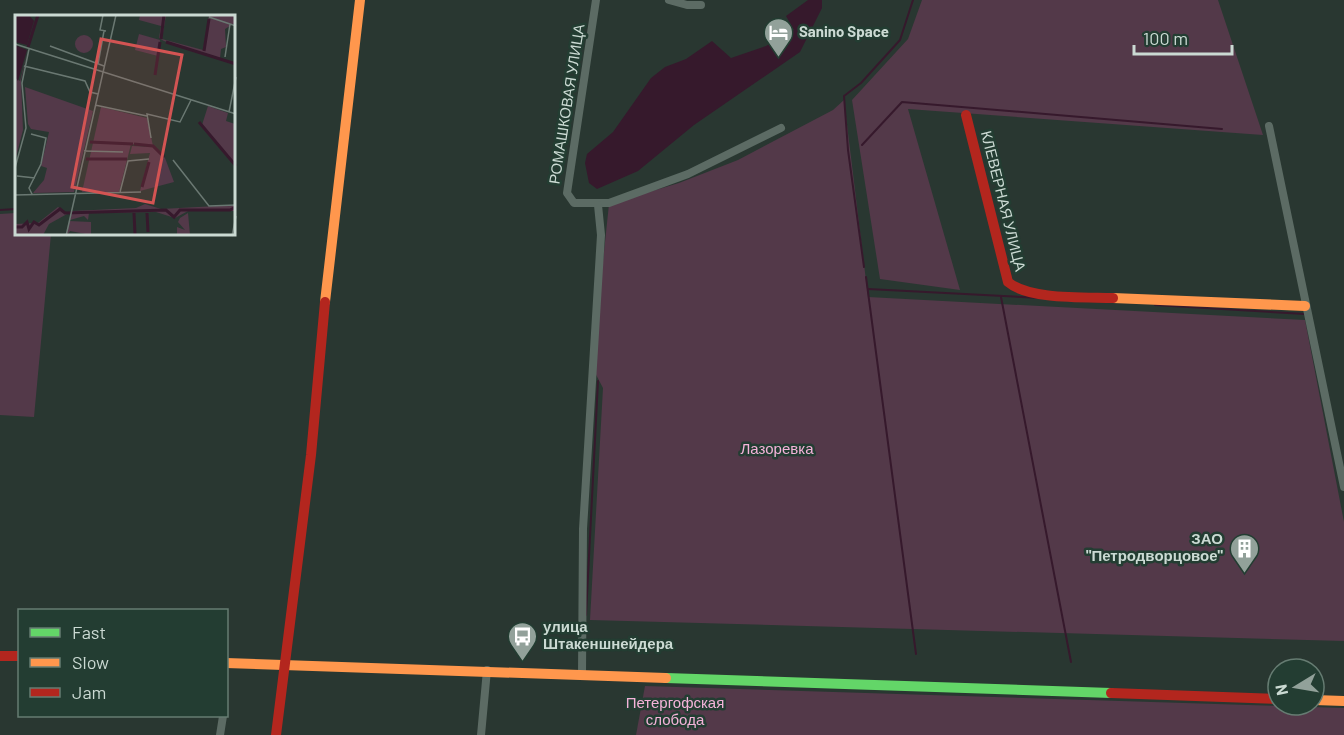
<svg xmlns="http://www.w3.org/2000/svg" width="1344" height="735" viewBox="0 0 1344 735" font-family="Barlow,sans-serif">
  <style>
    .green { fill: #533949 }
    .water { fill: #36192c }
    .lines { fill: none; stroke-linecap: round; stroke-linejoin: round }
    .stream { stroke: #36192c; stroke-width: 2 }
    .street { stroke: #5c6b64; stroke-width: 8 }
    .fast { stroke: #63d668; stroke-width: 10 }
    .slow { stroke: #ff974d; stroke-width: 10 }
    .jam { stroke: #b3261e; stroke-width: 10 }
    .labels { text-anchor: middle; stroke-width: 5; stroke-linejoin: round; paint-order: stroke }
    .poi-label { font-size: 15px; font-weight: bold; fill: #cbdad3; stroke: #233d32; text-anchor: start }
    .street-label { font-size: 15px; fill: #cbdad3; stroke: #233d32 }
    .park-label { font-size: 15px; fill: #f4b3d9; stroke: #233d32 }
    .inset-river { fill: none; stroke: #36192c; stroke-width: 3 }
    .inset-road { fill: none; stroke: #6a7872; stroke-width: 1.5 }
    .view { fill: #d35453; fill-opacity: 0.15; stroke: #d35453; stroke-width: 3 }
    .inset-edge { fill: none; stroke: #cbdad3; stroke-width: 3 }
  </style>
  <rect width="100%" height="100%" fill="#293731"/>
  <g class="green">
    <polygon points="922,0 1218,0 1263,135 908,109 960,290 880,279 852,100 908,39"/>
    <polygon points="844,100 868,297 1305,320 1344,522 1344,641 590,620 603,388 592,367 609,204 679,183 738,160 833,110"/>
    <polygon points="16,213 16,234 51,234 34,417 0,415 0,214"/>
    <polygon points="645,686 1344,708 1344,735 636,735"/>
  </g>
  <polygon class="water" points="808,0 822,0 822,8 800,52 694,125 638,171 597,189 589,183 585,163 587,154 613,132 651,78 665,67 686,59 712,41 731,58 766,46 794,30 786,16"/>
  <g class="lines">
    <g class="stream">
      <polyline points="862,145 902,102 1222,129"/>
      <polyline points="0,210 16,209"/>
      <polyline points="864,267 848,150 844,96 861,83 900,40 913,0"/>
      <polyline points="866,277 916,654"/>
      <polyline points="868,289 1041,298"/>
      <polyline points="1001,297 1071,662"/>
      <polyline points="1155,305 1305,314"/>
      <polyline points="586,615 598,381"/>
    </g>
    <g class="street">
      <polyline points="596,0 567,193 574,203 609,203 688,174 781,128"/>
      <polyline points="669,0 687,5 701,5"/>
      <polyline points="1269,126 1344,487"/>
      <polyline points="582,674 583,529 601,235 598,205"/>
      <polyline points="220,735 223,716"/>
      <polyline points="481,735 487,670"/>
    </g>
    <polyline class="fast" points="666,678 1111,693"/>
    <g class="slow">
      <polyline points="1113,298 1305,306"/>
      <polyline points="325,302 360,0"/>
      <polyline points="226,663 666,678"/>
      <polyline points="1314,700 1344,701"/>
    </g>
    <g class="jam">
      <path d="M 966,115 L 1008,282 C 1029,300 1085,297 1113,298"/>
      <polyline points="0,656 20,656"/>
      <polyline points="1111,693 1278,699"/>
      <polyline points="276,735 311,455 325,302"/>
    </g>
  </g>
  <defs>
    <symbol id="hotel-pin" viewBox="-11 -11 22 30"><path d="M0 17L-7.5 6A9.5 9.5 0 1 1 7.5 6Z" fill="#92a19a" stroke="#233d32"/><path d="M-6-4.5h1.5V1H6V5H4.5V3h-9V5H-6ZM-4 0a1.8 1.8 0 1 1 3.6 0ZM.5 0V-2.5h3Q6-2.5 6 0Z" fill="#fff"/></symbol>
    <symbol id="building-pin" viewBox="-11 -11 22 30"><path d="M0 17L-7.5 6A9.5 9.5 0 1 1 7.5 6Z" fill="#92a19a" stroke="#233d32"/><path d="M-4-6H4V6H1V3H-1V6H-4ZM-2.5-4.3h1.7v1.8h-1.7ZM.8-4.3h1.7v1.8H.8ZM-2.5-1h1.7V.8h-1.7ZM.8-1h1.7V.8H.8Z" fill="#fff"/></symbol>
    <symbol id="bus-pin" viewBox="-11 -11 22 30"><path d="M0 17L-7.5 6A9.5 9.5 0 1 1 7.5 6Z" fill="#92a19a" stroke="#233d32"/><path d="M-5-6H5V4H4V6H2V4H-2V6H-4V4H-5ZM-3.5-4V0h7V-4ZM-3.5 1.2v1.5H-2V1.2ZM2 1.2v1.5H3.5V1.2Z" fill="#fff"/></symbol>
  </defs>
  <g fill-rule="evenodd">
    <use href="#hotel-pin" x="762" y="16" width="33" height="45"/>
    <use href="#building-pin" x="1228" y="532" width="33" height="45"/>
    <use href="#bus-pin" x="506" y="620" width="33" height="45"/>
  </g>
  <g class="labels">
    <g class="poi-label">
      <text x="799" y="37">Sanino Space</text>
      <text x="1223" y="544" text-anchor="end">ЗАО<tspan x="1223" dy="17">"Петродворцовое"</tspan></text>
      <text x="543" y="632">улица<tspan x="543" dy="17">Штакеншнейдера</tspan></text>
    </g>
    <g class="street-label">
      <text transform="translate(567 104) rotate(-81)" y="5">РОМАШКОВАЯ УЛИЦА</text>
      <text transform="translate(1003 201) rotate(76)" y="5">КЛЕВЕРНАЯ УЛИЦА</text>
    </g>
    <g class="park-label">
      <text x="777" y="454">Лазоревка</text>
      <text x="675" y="708">Петергофская<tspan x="675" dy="17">слобода</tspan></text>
    </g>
  </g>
  <g transform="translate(15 15)">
    <rect width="220" height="220" fill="#293731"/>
    <path d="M 125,0 L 151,0 L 147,24 L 188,35 L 194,0 L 220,0 L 220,8 L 210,14 L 211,32 L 206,34 L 205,43 L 149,26 L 144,23 L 146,11 L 124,5 ZM 124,19 L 145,25 L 143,41 L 120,35 ZM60 29a9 9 0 1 1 18 0a9 9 0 1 1-18 0ZM 13,34 L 6,65 L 8,115 L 0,146 L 0,62 L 5,66 ZM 10,72 L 78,96 L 59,177 L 18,178 L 29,165 L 32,153 L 26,151 L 34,117 L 16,114 L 13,109 ZM 193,91 L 213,98 L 211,106 L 220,109 L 220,151 L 187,110 ZM 86,92 L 132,103 L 138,131 L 116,129 L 104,177 L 67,177 ZM 117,131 L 138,132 L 150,143 L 159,167 L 125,176 L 135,138 L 115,139 ZM 130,189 L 146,194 L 220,190 L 220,196 L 173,196 L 160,203 L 141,197 L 74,198 L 73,205 L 69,201 L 55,205 L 57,196 L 121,193 ZM 43,192 L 52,199 L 34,209 L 28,220 L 0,220 L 0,209 L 23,208 ZM 173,198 L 175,220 L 162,220 L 162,212 L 170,215 L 163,207 L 165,203 ZM 54,206 L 76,207 L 76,220 L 55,216 L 51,221 Z" fill="#533949"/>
    <path d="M 0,0 L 14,0 L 19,6 L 12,30 L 0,27 ZM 0,30 L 12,35 L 3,66 L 0,62 Z" fill="#36192c"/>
    <path class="inset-river" d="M 146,24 L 149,0M 151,27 L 221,49M 13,32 L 23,0M 189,36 L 194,4M 140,60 L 145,27M 184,107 L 221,151M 75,127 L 118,129M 119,129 L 138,131 L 149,142M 71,144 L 112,144M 127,172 L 134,147M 119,198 L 120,219M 132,198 L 133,217M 0,212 L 7,212 L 12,207 L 14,214 L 19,207 L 24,210 L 45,194 L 50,198 L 151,195 L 159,202 L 165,195 L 215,195 L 221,192"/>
    <path class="inset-road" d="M 88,0 L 85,15 L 91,16M 194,2 L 221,11M 0,29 L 221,99M 35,31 L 89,51M 210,42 L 215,9M 83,49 L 89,16M 9,51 L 70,66 L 75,77 L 83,79M 80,90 L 132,101M 214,97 L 221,62M 16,119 L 31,123 L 26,149 L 14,173 L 17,179M 136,123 L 132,99 L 165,107 L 176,85M 69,136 L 108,137M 158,145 L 194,191 L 221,190M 0,153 L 11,113 L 7,68 L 14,34M 2,161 L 20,163M 105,177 L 113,146 L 134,144M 0,180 L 126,177M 51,221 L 101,0M 217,221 L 221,201"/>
    <path class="view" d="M 86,24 L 167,40 L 138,188 L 57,172 Z"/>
    <rect width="220" height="220" class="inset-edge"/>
  </g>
  <rect x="18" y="609" width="210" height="108" fill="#233d32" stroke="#667c72" stroke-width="1.5"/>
  <rect x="30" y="628" width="30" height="9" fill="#63d668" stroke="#667c72" stroke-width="1.5"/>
  <text x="72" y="639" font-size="18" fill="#cbdad3">Fast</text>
  <rect x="30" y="658" width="30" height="9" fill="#ff974d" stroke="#667c72" stroke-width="1.5"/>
  <text x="72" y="669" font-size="18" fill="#cbdad3">Slow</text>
  <rect x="30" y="688" width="30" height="9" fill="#b3261e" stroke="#667c72" stroke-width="1.5"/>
  <text x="72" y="699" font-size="18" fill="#cbdad3">Jam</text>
  <g transform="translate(1296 687) rotate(259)"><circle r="28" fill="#233d32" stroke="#667c72" stroke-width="1.5"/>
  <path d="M0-4.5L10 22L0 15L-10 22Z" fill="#92a19a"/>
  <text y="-9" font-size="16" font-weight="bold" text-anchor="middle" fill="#cbdad3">N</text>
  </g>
  <path d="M1134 45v9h98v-9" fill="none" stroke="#cbdad3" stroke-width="3"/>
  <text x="1143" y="45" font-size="18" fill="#cbdad3" stroke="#233d32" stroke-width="4.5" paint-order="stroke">100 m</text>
</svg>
